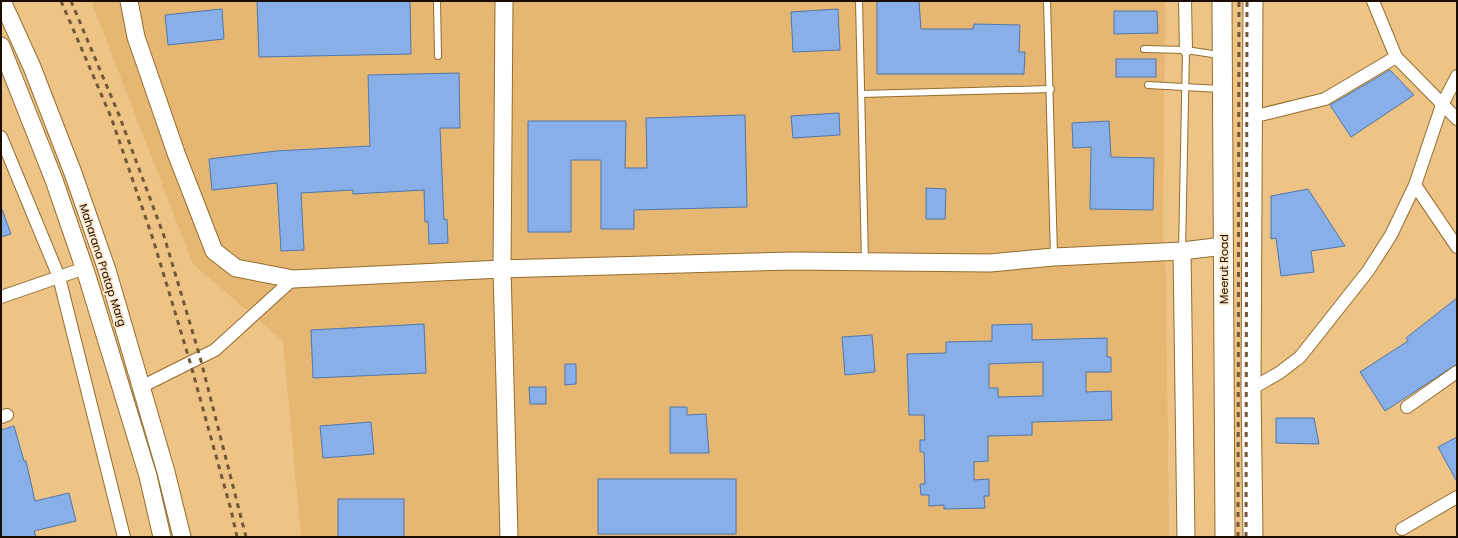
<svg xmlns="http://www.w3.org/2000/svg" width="1458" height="538" viewBox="0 0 1458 538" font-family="Poppins,sans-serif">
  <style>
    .built { fill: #e5b772 }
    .building { fill: #88afe7; stroke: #5177ab; fill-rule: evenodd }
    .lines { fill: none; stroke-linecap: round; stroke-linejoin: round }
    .lane-casing { stroke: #936d2f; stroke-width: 8 }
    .street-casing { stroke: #936d2f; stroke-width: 14 }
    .secondary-casing { stroke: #936d2f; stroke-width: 19 }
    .primary-casing { stroke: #936d2f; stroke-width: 21 }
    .lane { stroke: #fff; stroke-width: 6 }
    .street { stroke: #fff; stroke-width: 12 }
    .secondary { stroke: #fff; stroke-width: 17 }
    .primary { stroke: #fff; stroke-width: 19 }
    .rail { stroke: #735938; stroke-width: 3; stroke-dasharray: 5 5; stroke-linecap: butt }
    .labels { text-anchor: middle; stroke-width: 3.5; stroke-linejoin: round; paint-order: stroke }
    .street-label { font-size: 11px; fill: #1b0c00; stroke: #fde8ca }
  </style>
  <rect width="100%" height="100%" fill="#edc386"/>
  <polygon class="built" points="91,1 1165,1 1163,237 1166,271 1169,537 301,537 283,341 193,264"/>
  <g class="building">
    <polygon points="257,1 410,1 411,54 259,57"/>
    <polygon points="877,1 919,1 921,29 973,29 974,24 1020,25 1019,52 1025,52 1024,74 877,74"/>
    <polygon points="222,9 224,39 168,45 165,15"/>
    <polygon points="838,9 840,50 793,52 791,12"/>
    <polygon points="1114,11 1157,11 1158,33 1114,34"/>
    <rect x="1116" y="59" width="40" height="18"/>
    <polygon points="1390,70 1414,95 1351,137 1330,105"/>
    <polygon points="459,73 460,128 440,128 444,220 447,219 448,243 429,244 428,221 425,222 424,190 353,194 353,190 301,193 304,250 281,251 277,183 212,190 209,159 276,151 370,146 368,75"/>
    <polygon points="839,113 840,135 793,138 791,116"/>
    <polygon points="745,115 747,207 634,210 634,229 601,229 601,160 571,160 571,232 528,232 528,121 626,121 625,168 647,168 646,118"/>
    <polygon points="1109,121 1111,157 1154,158 1153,210 1090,209 1091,147 1073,148 1072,123"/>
    <polygon points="926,188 946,189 945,219 926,219"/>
    <polygon points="1308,189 1345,246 1311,251 1314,272 1281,276 1276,238 1271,239 1271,196"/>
    <polygon points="1,209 2,209 11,234 1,237"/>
    <polygon points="1457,298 1457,364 1385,411 1360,372 1408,341 1406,338"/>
    <polygon points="424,324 426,373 313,378 311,330"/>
    <path d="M 1032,324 L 1032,340 L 1107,338 L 1107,357 L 1111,357 L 1111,372 L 1086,372 L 1086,392 L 1111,391 L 1112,420 L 1032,422 L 1032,435 L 988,436 L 988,461 L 974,462 L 974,480 L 989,479 L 989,496 L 984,496 L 985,508 L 944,509 L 944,505 L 929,506 L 929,495 L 921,495 L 920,484 L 925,484 L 924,452 L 920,452 L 920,440 L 925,440 L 924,415 L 909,415 L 907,354 L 946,353 L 946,342 L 992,341 L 992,325 ZM 1043,362 L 1043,396 L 998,397 L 998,388 L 989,388 L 989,364 Z"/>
    <polygon points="872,335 875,372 845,375 842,337"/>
    <polygon points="565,364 576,364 576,384 565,385"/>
    <polygon points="529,387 546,387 546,404 530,404"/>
    <polygon points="670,407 687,407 687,415 706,414 709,453 670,453"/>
    <polygon points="1276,418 1314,418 1319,444 1276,443"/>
    <polygon points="371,422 374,454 323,458 320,426"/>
    <polygon points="14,426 24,461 26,461 35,501 69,493 76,521 34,531 36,537 1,537 1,430"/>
    <polygon points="1457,437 1457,482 1438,447"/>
    <rect x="598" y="479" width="138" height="55"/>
    <rect x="338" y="499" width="66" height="38"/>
  </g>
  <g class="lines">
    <defs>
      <g id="lane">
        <polyline points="437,1 438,56"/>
        <polyline points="859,1 865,261"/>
        <polyline points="1047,1 1054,256"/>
        <polyline points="1144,49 1186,50 1219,55"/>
        <polyline points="1148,85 1220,89"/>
        <polyline points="861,94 1051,89"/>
        <polyline points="1182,251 1186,50"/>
      </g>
      <g id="street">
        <polyline points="1185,1 1186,50"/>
        <polyline points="1373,1 1396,57 1457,119"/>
        <polyline points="1252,117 1325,99 1396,57"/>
        <polyline points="1,137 59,277 124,537"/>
        <polyline points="1415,185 1457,247"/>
        <polyline points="1,297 85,268"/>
        <polyline points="141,387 215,350 293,279"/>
        <polyline points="1251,389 1279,373 1300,357 1368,271 1391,235 1415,185 1442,105 1457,76"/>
        <polyline points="1407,407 1457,372"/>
        <polyline points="1,417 7,415"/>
        <polyline points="1402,529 1457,497"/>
      </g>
      <g id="secondary">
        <polyline points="2,1 32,67 73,173 107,270 166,472 182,537"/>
        <polyline points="129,1 136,37 176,153 214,251 236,268 293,279 502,269 793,261 990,263 1054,257 1182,251 1224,246"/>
        <polyline points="504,1 502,269 509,537"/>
        <polyline points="1,46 54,180 87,276 148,476 162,537"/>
        <polyline points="1182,251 1186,537"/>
      </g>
      <g id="primary">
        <polyline points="1222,1 1225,537"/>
        <polyline points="1253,1 1251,389 1253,537"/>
      </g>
    </defs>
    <use href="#lane" class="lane-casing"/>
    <use href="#street" class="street-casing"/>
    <use href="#secondary" class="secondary-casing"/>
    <use href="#primary" class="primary-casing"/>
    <use href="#lane" class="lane"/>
    <use href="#street" class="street"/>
    <use href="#secondary" class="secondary"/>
    <use href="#primary" class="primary"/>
    <g class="rail">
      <polyline points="61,1 111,117 153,239 190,362 231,510 237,537"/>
      <polyline points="71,1 119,115 164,236 200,357 246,537"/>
      <polyline points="1238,537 1239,1"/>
      <polyline points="1246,537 1247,1"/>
    </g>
  </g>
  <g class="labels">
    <g class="street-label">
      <text transform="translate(103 265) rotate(72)" y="4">Maharana Pratap Marg</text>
      <text transform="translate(1224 269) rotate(-90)" y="4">Meerut Road</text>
    </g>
  </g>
  <rect width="1458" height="538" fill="none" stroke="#1b0c00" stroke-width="4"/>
</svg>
